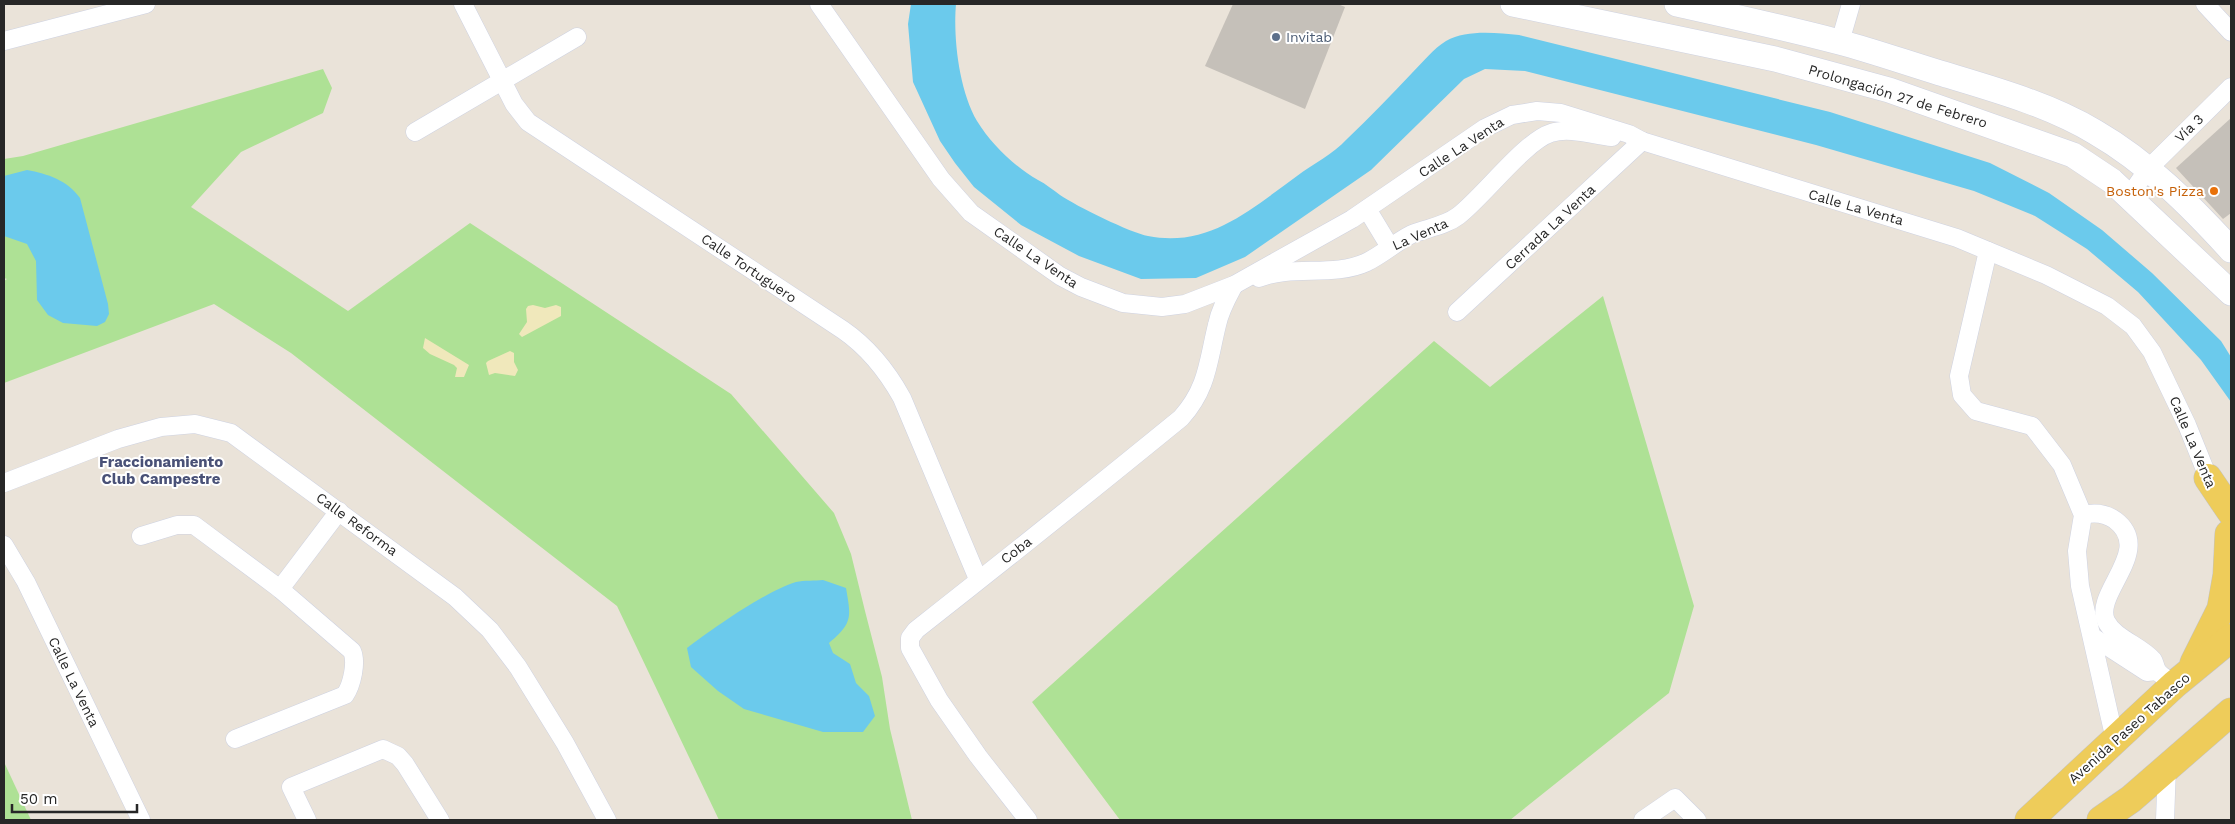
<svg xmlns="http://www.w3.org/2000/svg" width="2235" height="824" viewBox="0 0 2235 824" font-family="'Work Sans',sans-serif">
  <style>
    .green { fill: #aee195 }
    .sand { fill: #f0e8bb }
    .water { fill: #6bcaec }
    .building { fill: #c5c0b9 }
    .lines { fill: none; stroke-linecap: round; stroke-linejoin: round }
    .street-casing { stroke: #ced2e1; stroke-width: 19 }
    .secondary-casing { stroke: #ced2e1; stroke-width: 26 }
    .primary-casing { stroke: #c3c3c3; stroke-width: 29 }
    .street { stroke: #fff; stroke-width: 18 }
    .secondary { stroke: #fff; stroke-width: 25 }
    .primary { stroke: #eecc5a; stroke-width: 28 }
    .service-dot { fill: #5c6f8a; stroke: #fff; stroke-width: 2 }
    .food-dot { fill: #e8710a; stroke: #fff; stroke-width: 2 }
    .labels { text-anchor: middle; stroke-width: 4; stroke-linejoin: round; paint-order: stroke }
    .service-label { font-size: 14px; fill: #4e5e75; stroke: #fff; text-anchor: start }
    .street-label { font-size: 14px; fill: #272727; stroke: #fff }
    .food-label { font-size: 14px; fill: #c56008; stroke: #fff; text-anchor: end }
    .neighbourhood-label { font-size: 15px; font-weight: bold; fill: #495177; stroke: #fff }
  </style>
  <rect width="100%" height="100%" fill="#eae3d9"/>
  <g class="green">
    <polygon points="323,69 332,88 323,113 241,152 191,207 348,311 470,223 731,394 834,513 851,554 865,611 882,677 890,729 912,820 719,820 617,606 291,353 214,304 4,383 4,281 7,279 4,278 4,159 23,156"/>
    <polygon points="1603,296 1694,606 1669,693 1510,820 1120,820 1032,702 1434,341 1490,387"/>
    <polygon points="4,762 31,820 4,820"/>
  </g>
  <g class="sand">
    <polygon points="533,305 545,308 556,305 561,307 561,316 522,337 519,334 527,322 526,309 528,306"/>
    <polygon points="425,338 469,365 464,377 455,377 457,368 454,365 430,354 423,348"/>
    <polygon points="510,351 514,353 514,362 518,370 515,376 495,373 489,375 486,363 488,361"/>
  </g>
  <g class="water">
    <path d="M 911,4 L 956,4 C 953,38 959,90 977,121 C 991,144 1015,167 1038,180 C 1046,184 1053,190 1060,195 C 1076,206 1131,233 1148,236 C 1209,248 1251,209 1297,176 C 1313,164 1333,154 1347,139 C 1369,118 1391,95 1412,73 C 1423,62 1433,49 1446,41 C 1467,29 1497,33 1519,35 L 1830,112 L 1990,163 L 2049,193 L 2102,230 L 2152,273 L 2221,341 L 2231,357 L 2231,402 L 2201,360 L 2138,292 L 2087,249 L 2035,216 L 1974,191 L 1816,145 L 1525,71 L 1485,69 L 1464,79 L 1371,170 L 1245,257 L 1196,278 L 1141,279 L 1079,256 L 1021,225 L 974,187 L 955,163 L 940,141 L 913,82 L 908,24 Z"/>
    <path d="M 27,170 C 48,174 67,180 80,198 L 108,304 L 109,314 L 105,322 L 97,326 L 63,323 L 48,315 L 37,300 L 36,261 L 27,244 L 4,236 L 4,176 Z"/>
    <path d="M 823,580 L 846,588 C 851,617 853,623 829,643 L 833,653 L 850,664 L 856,683 L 869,696 L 875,716 L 863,732 L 823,732 L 744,709 L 718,691 L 691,667 L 687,648 C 714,628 764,592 796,582 C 804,580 815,581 823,580 Z"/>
  </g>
  <g class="building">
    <polygon points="1233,4 1338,4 1345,7 1305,109 1205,66"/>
    <polygon points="2231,118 2231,213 2223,219 2176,168"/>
  </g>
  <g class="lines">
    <defs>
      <g id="street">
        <path d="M 463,4 L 514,104 L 528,122 L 843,330 C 869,348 887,371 902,398 L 978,579"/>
        <polyline points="819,4 941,179 971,213 1060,276 1081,287 1123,303 1162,307 1185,304 1234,285 1352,219 1485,128 1512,115 1537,111 1561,113 1629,134 1642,141 1957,238 2046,275 2107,306 2133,326 2152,352 2187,425 2212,487"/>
        <polyline points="2205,4 2231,32"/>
        <polyline points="4,41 146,4"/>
        <polyline points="1840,42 1851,4"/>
        <polyline points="415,132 577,37"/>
        <polyline points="2130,195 2148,169 2231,87"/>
        <polyline points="1367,209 1390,247"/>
        <polyline points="1988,251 1959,376 1962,395 1976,411 2032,426 2062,465 2083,515 2077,551 2080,586 2115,740"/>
        <path d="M 1259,278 C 1294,264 1332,278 1367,262 C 1383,254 1396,242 1412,234 C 1427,228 1445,226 1458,216 C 1483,197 1525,141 1551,133 C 1569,127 1593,135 1612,137"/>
        <polyline points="1457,312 1642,141"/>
        <polyline points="4,483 118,439 161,427 195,424 231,433 455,597 490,630 518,667 565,743 607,820"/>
        <path d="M 2083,515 C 2095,512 2105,513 2115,520 C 2155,550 2093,593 2106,621 C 2115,639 2140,645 2153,660 C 2155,663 2155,667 2157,670 C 2160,676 2170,680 2175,684"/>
        <path d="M 141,536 L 177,525 L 194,525 L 280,589 L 352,651 C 357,662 352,685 345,695 L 235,739"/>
        <polyline points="4,545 26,582 141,820"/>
        <polyline points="280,589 339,511"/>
        <polyline points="2093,637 2147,672 2157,671"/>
        <polyline points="307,820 291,787 383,749 398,756 405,764 440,820"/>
        <path d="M 1028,820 L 978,756 L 939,700 L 910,648 L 910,638 L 916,630 C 1005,560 1094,489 1181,418 C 1208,388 1208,361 1217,325 C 1220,310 1227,298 1234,285"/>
        <polyline points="1643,820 1675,798 1697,820"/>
        <polyline points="2165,820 2167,767"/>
      </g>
      <g id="secondary">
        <polyline points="1513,4 1775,59 1889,90 2073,155 2112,181 2231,293"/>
        <path d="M 1677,4 C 1731,16 1786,28 1839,42 C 1873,51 1907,63 1940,73 C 1993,89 2048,104 2095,132 C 2147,162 2191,206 2231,250"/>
      </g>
      <g id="primary">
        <polyline points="2208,478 2231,512"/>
        <polyline points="2194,663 2221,609 2227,575 2229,534"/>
        <polyline points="2029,820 2175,684 2231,638"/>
        <polyline points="2101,820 2131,799 2231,712"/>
      </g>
    </defs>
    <use href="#street" class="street-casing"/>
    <use href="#secondary" class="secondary-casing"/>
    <use href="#primary" class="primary-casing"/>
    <use href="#street" class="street"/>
    <use href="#secondary" class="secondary"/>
    <use href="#primary" class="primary"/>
  </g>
  <circle class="service-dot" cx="1276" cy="37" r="5"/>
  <circle class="food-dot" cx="2214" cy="191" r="5"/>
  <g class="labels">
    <g class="service-label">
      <text x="1286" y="42">Invitab</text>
    </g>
    <g class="street-label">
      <text transform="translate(1898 96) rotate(17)" y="5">Prolongación 27 de Febrero</text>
      <text transform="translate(2189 128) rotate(-44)" y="5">Vía 3</text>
      <text transform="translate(1461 147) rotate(-33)" y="5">Calle La Venta</text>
      <text transform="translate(1856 207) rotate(16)" y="5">Calle La Venta</text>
      <text transform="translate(1550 227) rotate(-43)" y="5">Cerrada La Venta</text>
      <text transform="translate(1420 234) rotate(-24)" y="5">La Venta</text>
      <text transform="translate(1036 257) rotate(34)" y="5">Calle La Venta</text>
      <text transform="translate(749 268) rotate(34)" y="5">Calle Tortuguero</text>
      <text transform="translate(2193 442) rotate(67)" y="5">Calle La Venta</text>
      <text transform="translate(357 524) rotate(36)" y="5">Calle Reforma</text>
      <text transform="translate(1016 550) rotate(-37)" y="5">Coba</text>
      <text transform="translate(74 682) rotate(64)" y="5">Calle La Venta</text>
      <text transform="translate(2129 728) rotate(-42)" y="5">Avenida Paseo Tabasco</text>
    </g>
    <g class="food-label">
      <text x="2204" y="196">Boston's Pizza</text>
    </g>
    <g class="neighbourhood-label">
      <text x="161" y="467">Fraccionamiento<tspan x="161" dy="17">Club Campestre</tspan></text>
    </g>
  </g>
  <rect width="2235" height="824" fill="none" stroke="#272727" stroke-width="10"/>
  <path d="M12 804v8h125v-8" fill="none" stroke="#272727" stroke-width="2.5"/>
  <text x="20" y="804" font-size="15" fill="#272727" stroke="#ffffff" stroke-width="4" paint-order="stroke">50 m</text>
</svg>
